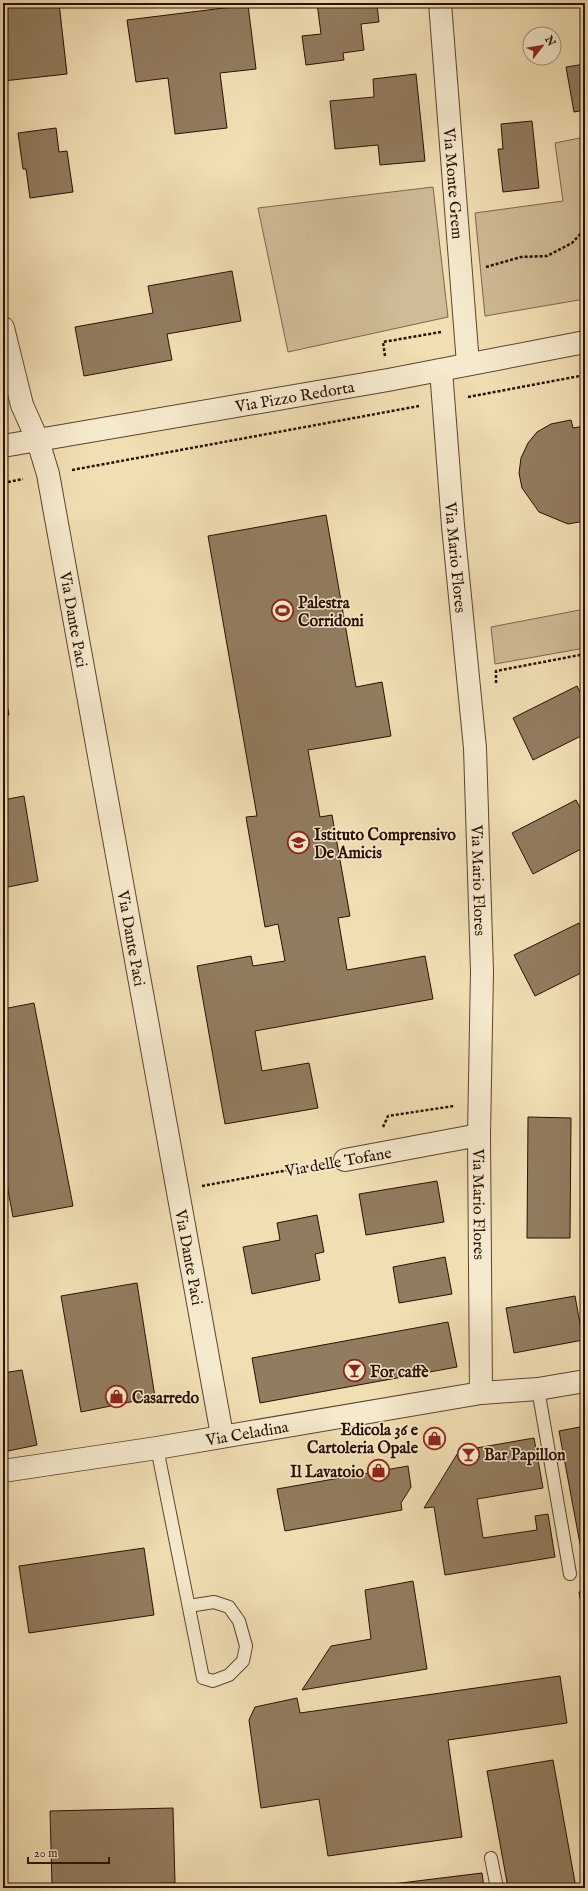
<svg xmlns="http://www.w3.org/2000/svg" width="588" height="1891" viewBox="0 0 588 1891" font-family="'IM FELL English',serif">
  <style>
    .green { fill: #cfbc96; stroke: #7d664c }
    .building { fill: #927c5f; stroke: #2b1003 }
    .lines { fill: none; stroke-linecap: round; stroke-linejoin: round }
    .lane-casing { stroke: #5c442f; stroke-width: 14 }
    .street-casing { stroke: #5c442f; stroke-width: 24 }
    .path { stroke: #2b1003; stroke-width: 2.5; stroke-dasharray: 3 2; stroke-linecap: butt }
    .lane { stroke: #f6eace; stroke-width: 12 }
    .street { stroke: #f6eace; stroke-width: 22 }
    .labels { text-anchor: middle; stroke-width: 3; stroke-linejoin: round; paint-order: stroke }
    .street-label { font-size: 16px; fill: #2b1003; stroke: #f6eace }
    .poi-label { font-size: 16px; font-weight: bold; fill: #2b1003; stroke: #f6eace; text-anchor: start }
  </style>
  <rect width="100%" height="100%" fill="#f1dfb4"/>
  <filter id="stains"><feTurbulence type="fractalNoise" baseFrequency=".005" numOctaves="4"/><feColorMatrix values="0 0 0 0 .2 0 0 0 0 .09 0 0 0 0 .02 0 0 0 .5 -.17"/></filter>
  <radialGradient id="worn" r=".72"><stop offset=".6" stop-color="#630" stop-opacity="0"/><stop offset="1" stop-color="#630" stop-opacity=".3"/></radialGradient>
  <g class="green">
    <polygon points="585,137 585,299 485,316 475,213 563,201 555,143"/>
    <polygon points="433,187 448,317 288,352 258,208"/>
    <polygon points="585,609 585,648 495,664 491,627"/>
  </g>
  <g class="building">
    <polygon points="3,3 59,3 67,74 3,81"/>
    <polygon points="317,3 394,3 377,5 379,22 361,24 364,50 343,53 344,60 306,65 302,36 321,34"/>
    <polygon points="248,5 256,69 220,73 227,128 175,134 168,78 136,82 127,20"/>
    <polygon points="585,64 585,110 574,112 566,67"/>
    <polygon points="416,74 425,161 380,165 378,145 335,149 330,101 374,97 373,79"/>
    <polygon points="532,121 539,188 503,192 498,149 503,149 501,124"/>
    <polygon points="56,128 59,152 67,151 73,192 30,198 26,169 23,169 18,133"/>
    <polygon points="232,271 241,321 167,334 172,360 84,376 75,327 153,313 148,286"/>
    <polygon points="571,420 573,428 585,426 585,521 568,524 539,512 522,488 519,473 521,458 528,443 537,432 551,424"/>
    <polygon points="326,515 356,687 382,682 391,736 308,750 320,817 332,815 350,916 338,918 347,970 425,956 433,999 255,1031 262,1071 309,1063 318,1108 225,1124 197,966 251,956 253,966 285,961 278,924 265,927 246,817 257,816 208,536"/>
    <polygon points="3,681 9,715 3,716"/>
    <polygon points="577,686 585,703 585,734 533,760 513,718"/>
    <polygon points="24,796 38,881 3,888 3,800"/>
    <polygon points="576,800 585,817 585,847 533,874 512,833"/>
    <polygon points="579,923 585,936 585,971 535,996 514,955"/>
    <polygon points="34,1003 73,1206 13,1217 3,1163 3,1009"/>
    <polygon points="528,1117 571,1118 570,1238 527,1238"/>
    <polygon points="437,1181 444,1222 366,1235 359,1194"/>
    <polygon points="317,1215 324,1252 315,1254 320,1280 252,1294 243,1247 280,1240 277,1223"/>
    <polygon points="445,1257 452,1294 399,1303 393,1267"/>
    <polygon points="137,1283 155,1397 81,1412 61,1296"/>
    <polygon points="575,1296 583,1340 514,1353 506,1308"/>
    <polygon points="448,1322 457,1367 260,1403 252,1358"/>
    <polygon points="22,1370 37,1445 3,1452 3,1373"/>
    <polygon points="585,1426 585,1548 581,1549 559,1431"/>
    <polygon points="534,1438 543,1488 477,1499 483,1538 537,1530 535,1516 548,1514 555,1557 445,1575 434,1507 424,1508 459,1451"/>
    <polygon points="408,1466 411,1487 401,1503 402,1510 285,1531 277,1489"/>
    <polygon points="144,1548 154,1615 29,1633 19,1566"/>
    <polygon points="413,1581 427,1669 302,1690 331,1646 371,1639 365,1590"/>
    <polygon points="585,1591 585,1626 579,1592"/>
    <polygon points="560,1676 567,1723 448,1740 462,1837 328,1856 319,1799 261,1808 249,1720 255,1707 297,1698 300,1713"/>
    <polygon points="553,1760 576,1888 508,1888 487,1771"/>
    <polygon points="173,1808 175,1883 52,1886 50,1811"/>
    <polygon points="482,1873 484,1888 360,1888"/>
  </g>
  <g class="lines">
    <defs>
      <g id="lane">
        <polyline points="538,1389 570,1574"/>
        <polyline points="157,1448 203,1678 213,1681 229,1675 243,1661 246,1646 239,1621 229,1607 214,1602 189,1606"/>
        <polyline points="491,1858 497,1888"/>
      </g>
      <g id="street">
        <path id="s1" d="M 440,3 L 468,364"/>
        <path id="s2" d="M 3,328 L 22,405 L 38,441 L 48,474 L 222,1435"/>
        <path id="s3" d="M 441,370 L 453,526 L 475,748 L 482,971 L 479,1135 L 481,1393"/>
        <path id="s4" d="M 3,446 L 388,380 L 585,342"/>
        <polyline points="345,1160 479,1135"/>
        <path id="s5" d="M 3,1471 L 157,1448 L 481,1393 L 538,1389 L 585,1381"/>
      </g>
    </defs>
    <use href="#lane" class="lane-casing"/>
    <use href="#street" class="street-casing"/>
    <g class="path">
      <polyline points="486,267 521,257 547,256 572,243 585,229"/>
      <polyline points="385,356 383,342 441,332"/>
      <polyline points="468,397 585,375"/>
      <polyline points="72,470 419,406"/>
      <polyline points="3,483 23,479"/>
      <polyline points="496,683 496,671 585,654"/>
      <polyline points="383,1127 388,1116 454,1106"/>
      <polyline points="202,1186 321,1164"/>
    </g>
    <use href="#lane" class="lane"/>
    <use href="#street" class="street"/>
  </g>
  <defs>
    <symbol id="stadium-ring" viewBox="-11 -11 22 22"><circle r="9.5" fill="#f6eace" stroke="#8f2418" stroke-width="1.5"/><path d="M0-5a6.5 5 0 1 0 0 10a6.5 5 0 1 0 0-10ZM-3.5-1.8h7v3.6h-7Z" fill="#8f2418"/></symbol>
    <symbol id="school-ring" viewBox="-11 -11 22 22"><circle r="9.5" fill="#f6eace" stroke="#8f2418" stroke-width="1.5"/><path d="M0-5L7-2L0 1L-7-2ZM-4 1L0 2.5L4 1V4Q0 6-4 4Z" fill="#8f2418"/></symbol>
    <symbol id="bar-ring" viewBox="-11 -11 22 22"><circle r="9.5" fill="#f6eace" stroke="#8f2418" stroke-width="1.5"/><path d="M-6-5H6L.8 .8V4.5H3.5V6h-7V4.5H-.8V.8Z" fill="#8f2418"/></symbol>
    <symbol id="shop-ring" viewBox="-11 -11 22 22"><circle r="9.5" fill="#f6eace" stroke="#8f2418" stroke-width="1.5"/><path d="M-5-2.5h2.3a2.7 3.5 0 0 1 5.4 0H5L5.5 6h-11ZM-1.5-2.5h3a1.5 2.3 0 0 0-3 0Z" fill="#8f2418"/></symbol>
  </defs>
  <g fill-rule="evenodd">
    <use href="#stadium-ring" x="270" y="598" width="25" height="25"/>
    <use href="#school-ring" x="286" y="830" width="25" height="25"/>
    <use href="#bar-ring" x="342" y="1358" width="25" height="25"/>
    <use href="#shop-ring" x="104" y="1384" width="25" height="25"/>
    <use href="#shop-ring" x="422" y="1426" width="25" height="25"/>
    <use href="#bar-ring" x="456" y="1442" width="25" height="25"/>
    <use href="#shop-ring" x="366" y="1458" width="25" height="25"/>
  </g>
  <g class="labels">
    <g class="street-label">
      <text dy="6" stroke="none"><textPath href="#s1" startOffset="181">Via Monte Grem</textPath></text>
      <text dy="6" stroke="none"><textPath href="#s4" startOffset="296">Via Pizzo Redorta</textPath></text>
      <text dy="6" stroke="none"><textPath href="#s3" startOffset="188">Via Mario Flores</textPath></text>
      <text dy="6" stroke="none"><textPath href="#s2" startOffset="301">Via Dante Paci</textPath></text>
      <text dy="6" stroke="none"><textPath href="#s3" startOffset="512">Via Mario Flores</textPath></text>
      <text dy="6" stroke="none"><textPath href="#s2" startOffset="625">Via Dante Paci</textPath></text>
      <text transform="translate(338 1161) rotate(-10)" y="6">Via delle Tofane</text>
      <text dy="6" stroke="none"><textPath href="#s3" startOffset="836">Via Mario Flores</textPath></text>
      <text dy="6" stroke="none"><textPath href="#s2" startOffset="949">Via Dante Paci</textPath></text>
      <text dy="6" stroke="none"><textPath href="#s5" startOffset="247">Via Celadina</textPath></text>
    </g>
    <g class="poi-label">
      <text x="298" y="608">Palestra<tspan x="298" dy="18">Corridoni</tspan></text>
      <text x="314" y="840">Istituto Comprensivo<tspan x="314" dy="18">De Amicis</tspan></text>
      <text x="370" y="1377">For caffè</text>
      <text x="132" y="1403">Casarredo</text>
      <text x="418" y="1435" text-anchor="end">Edicola 36 e<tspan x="418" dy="18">Cartoleria Opale</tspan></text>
      <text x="484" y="1460">Bar Papillon</text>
      <text x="364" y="1477" text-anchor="end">Il Lavatoio</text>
    </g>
  </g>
  <rect width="588" height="1891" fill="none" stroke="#f1dfb4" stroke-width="16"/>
  <rect x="4" y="4" width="580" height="1883" fill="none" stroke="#2b1003" stroke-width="2"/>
  <rect x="8" y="8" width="572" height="1875" fill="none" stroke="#2b1003"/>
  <g transform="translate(542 46) rotate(59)"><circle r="19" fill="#f6eace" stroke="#a5937d"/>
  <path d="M0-3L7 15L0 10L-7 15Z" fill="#8f2418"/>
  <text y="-6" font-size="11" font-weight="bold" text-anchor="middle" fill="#2b1003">N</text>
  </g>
  <path d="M28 1857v6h81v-6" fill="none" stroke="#2b1003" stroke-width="2"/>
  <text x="34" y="1857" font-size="12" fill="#2b1003" stroke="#f6eace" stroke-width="3" paint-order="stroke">20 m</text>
  <rect width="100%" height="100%" filter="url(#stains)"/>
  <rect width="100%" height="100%" fill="url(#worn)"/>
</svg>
